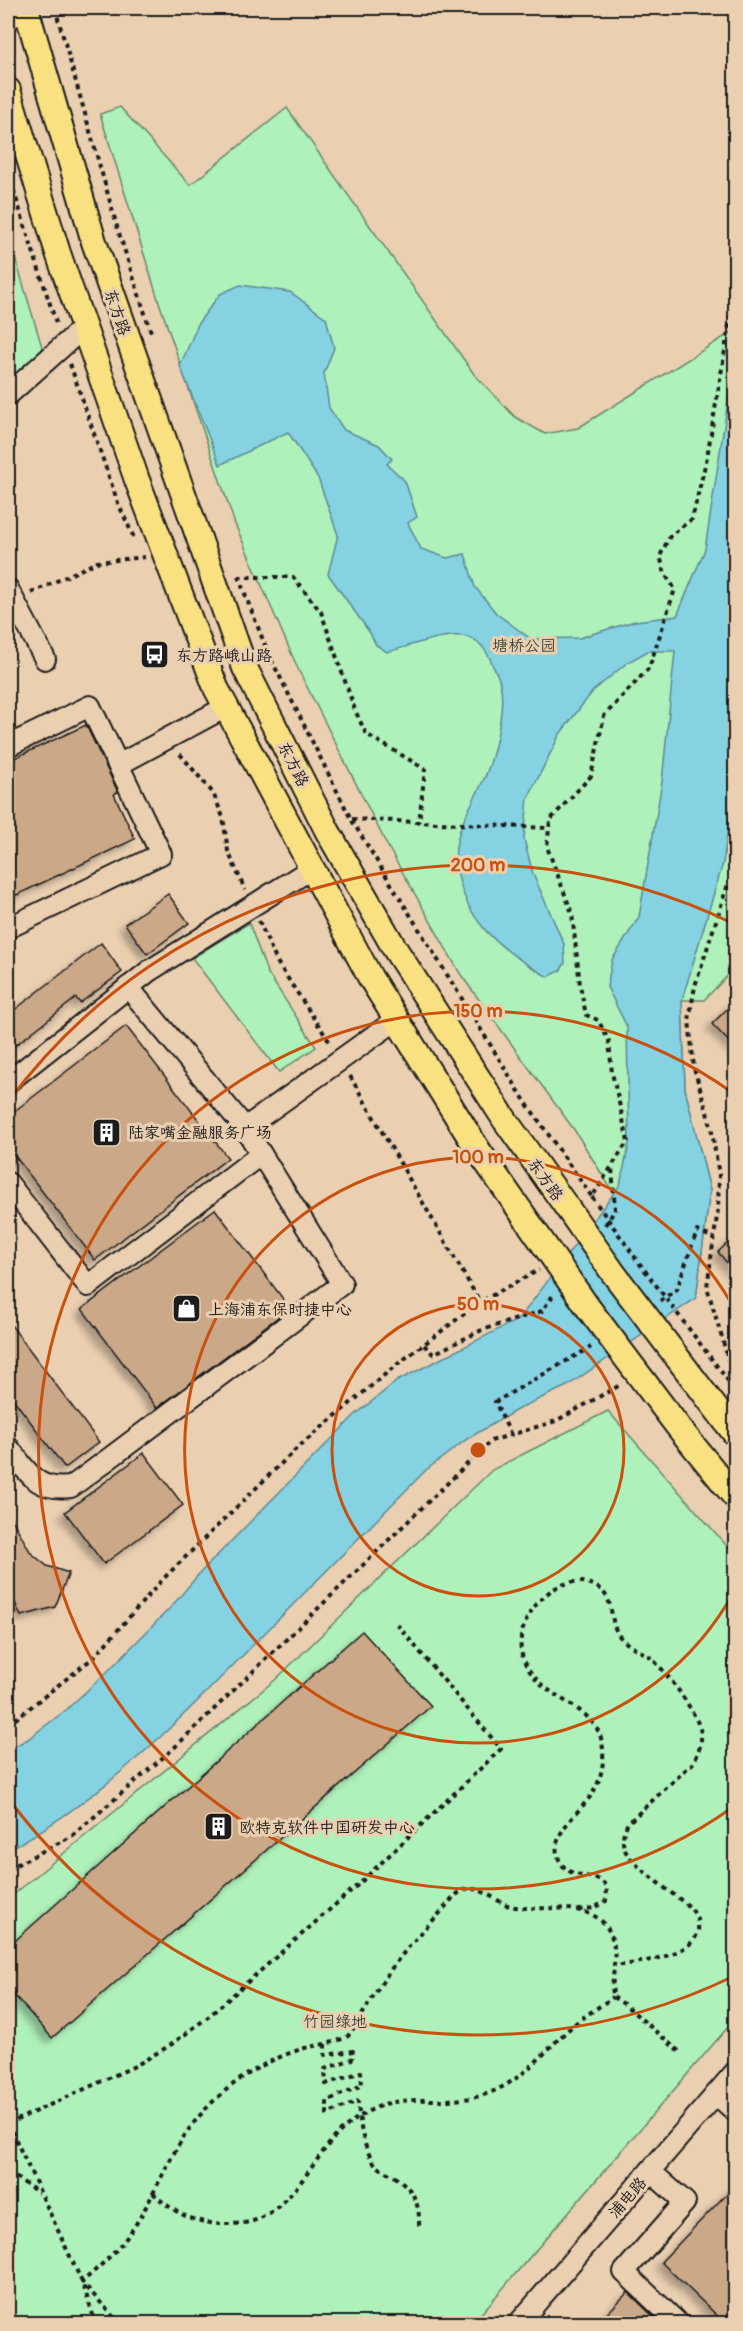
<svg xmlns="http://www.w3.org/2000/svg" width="743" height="2331" viewBox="0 0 743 2331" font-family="Pangolin,'LXGW WenKai TC',sans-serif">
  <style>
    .green { fill: #aff1ba; stroke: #66866b; stroke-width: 1.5 }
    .water { fill: #85d2e3; stroke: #5b8993; stroke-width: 1.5 }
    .building { fill: #cba888; stroke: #1c1c1c; stroke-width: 1.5; filter: url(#shadow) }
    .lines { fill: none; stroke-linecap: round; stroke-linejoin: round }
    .minor-casing { stroke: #1c1c1c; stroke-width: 24 }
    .major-casing { stroke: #1c1c1c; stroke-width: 28 }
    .path { stroke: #1c1c1c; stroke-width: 4; stroke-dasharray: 4.5 4.5; stroke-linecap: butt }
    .minor { stroke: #eacfb1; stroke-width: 20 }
    .major { stroke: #f9e181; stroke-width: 24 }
    .major-bridge-casing { stroke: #1c1c1c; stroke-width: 28; stroke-linecap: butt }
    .path-bridge { stroke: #1c1c1c; stroke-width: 4; stroke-dasharray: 4.5 4.5; stroke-linecap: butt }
    .major-bridge { stroke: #f9e181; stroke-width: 24 }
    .ring { fill: none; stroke: #c9500e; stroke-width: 3 }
    .labels { text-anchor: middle; stroke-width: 6; stroke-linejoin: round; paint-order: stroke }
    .street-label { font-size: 16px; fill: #1c1c1c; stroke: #eacfb1 }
    .park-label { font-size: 16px; fill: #39473c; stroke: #eacfb1 }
    .poi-label { font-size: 16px; fill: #1c1c1c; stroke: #eacfb1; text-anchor: start }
    .centre { fill: #c9500e; stroke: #eacfb1; stroke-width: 3 }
    .ring-label { font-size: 18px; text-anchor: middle; font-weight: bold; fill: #c9500e; stroke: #eacfb1; stroke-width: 6; stroke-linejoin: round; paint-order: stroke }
  </style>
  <defs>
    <filter id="shadow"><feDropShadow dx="-5.5" dy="5.5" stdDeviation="3" flood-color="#0004"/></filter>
  </defs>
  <rect width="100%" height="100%" fill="#eacfb1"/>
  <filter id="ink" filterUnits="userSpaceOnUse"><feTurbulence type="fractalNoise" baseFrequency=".0167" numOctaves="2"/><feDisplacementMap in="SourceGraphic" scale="12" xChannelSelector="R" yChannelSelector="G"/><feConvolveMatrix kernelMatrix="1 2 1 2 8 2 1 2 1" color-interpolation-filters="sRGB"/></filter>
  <g filter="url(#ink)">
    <g class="green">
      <polygon points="120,107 190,185 287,108 474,374 515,417 545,434 578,428 735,330 735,968 704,1000 682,1000 685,1089 710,1190 696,1298 684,1306 575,1131 461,975 387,845 299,671 235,524 158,299 100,114"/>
      <polygon points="8,234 46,360 8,395"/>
      <polygon points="249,923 267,972 316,1047 279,1072 192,958"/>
      <polygon points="608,1411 735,1555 735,2019 473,2323 8,2324 8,1899 275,1680 492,1470"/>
    </g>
    <path class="water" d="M 240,285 L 290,292 L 326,318 L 334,348 L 324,373 L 329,408 L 344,430 L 379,445 L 392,459 L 387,464 L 405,481 L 417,517 L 408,523 L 421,549 L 447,558 L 465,554 L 475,587 L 497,614 L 531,639 L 579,638 L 635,621 L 677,616 L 705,549 L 735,355 L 735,797 L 732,802 L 723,863 L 682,1000 L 685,1089 L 710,1190 L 696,1298 L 567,1386 L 522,1407 L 467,1439 L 426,1470 C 368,1528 311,1586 254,1644 C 179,1721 103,1799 8,1850 L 8,1750 L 28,1739 L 66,1710 L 108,1671 L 171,1607 L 199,1574 L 355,1415 L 397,1381 L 519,1319 L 620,1185 L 629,1144 L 627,1027 L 607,987 L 612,960 L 639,917 L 662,782 L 675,651 L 648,651 L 628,662 L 593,691 L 560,734 L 528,798 L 524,839 L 533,874 L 564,944 L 565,963 L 560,971 L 548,977 C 500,950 462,920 456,862 C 452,830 476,800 487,772 C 495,751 506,705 500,683 C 499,677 496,672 493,666 C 489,655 481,640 467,637 C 447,631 408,647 387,652 L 376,645 L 370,633 L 328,574 L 338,535 L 318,478 L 288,432 L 220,465 L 180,366 L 199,322 L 220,294 Z"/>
    <g class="building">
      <polygon points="86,725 118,792 114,794 135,839 8,899 8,761"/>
      <polygon points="168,894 189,923 147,954 125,924"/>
      <polygon points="101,943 122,972 80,1003 76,998 8,1051 8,1015"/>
      <polygon points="735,1001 735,1048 712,1024"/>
      <polygon points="126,1026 228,1158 95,1260 8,1147 8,1116"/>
      <polygon points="215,1209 290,1308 157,1408 82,1309"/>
      <polygon points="735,1236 735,1272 718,1252"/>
      <polygon points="8,1321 99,1442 65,1468 8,1392"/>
      <polygon points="144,1453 183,1505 104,1564 65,1512"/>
      <polygon points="8,1512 31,1553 47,1566 69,1573 55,1607 21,1616 8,1587"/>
      <polygon points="362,1631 431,1706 52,2038 8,1988 8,1947"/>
      <polygon points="735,2185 735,2324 726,2324 661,2262"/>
      <polygon points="628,2292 661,2324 597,2324"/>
    </g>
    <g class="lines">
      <defs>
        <g id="minor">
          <polyline points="8,19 30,8"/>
          <polyline points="8,395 84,327"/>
          <polyline points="8,589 45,659"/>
          <polyline points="8,746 90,706 161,854 8,928"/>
          <polyline points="118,765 226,707"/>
          <polyline points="128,987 245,1128"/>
          <polyline points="8,1082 149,971 311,869"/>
          <polyline points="8,1183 88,1286 261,1154"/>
          <path d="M 8,1447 C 29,1473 35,1491 71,1487 L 342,1284 L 245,1128 L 396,1020"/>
          <polyline points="716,2094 736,2112"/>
          <polyline points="650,2171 685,2202 624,2272 679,2324"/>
          <polyline points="518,2324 736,2071"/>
        </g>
        <g id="major">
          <polyline points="26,8 94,242 245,668 328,832 395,949 505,1120"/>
          <polyline points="8,90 58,253 137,480 216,688 370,977 478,1150"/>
        </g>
      </defs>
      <use href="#minor" class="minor-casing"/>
      <use href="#major" class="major-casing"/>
      <g class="path">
        <polyline points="55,8 118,230 151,332"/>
        <polyline points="8,173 57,326"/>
        <polyline points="70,364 118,503 135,540"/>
        <polyline points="238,576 268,653 351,819 525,1101 592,1197 628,1141 612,1073 609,1041 598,1020 586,1015 580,985 572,913 547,847 550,820 591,776 604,716 649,668 675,589 665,574 660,556 670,536 692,519 707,457 736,285"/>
        <polyline points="238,577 293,577 321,612 355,710 366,734 425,769 419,822"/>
        <polyline points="31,593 97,562 145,557"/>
        <polyline points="180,754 213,793 223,817 228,851 245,890"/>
        <polyline points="352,819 548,828"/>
        <polyline points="736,870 727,887 695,986 689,1020 694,1068 711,1126 719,1175 718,1209 707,1287 736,1386"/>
        <polyline points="259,921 277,962 331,1044"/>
        <polyline points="350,1076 480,1302"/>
        <polyline points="605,1225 615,1210 612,1167"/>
        <polyline points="660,1301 677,1289 697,1231 714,1238"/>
        <polyline points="424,1345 433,1354 482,1330 542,1311 554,1294"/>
        <polyline points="729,1382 736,1390"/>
        <polyline points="511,1435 495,1402 591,1347"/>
        <polyline points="8,1725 94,1657 163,1579 296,1449 395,1366 480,1302 539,1270"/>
        <polyline points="8,1869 72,1836 174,1748 491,1441 556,1421 622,1384"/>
        <path d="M 579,1910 L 594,1908 L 606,1901 L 607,1887 C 596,1871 572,1881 561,1863 C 544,1837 580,1813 592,1794 C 603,1778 607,1751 599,1733 C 586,1702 538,1698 523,1658 C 509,1621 558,1564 597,1587 C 617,1599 607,1623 621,1638 C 629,1647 642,1651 651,1658 C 666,1671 698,1714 701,1733 C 702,1744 698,1754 693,1763 L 628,1823 C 623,1832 621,1840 625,1850 C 632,1866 675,1895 690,1907 C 724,1953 643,1962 615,1966"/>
        <polyline points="613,1997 624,2004 682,2054"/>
        <path d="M 325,2044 L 325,2055 L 353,2051 L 352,2059 L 325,2069 L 326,2084 L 361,2072 L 362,2085 L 327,2101 L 327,2114 L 358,2101 C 359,2119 362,2145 373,2161 C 378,2169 387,2172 395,2177 C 414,2189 420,2205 419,2226"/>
        <polyline points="8,2123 82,2282 96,2324"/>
        <polyline points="8,2124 135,2066 172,2044 208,2017 361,1882 501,1749 395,1622"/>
        <polyline points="8,2172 39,2193"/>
        <path d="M 153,2193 C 172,2212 194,2223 221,2224 C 231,2224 244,2224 253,2221 C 288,2209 307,2171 329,2144 C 340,2130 355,2118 371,2110 C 407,2091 446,2107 483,2095 C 521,2083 541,2055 569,2029 C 582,2017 598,2008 613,1997"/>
        <path d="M 120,2324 L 82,2282 C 100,2266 118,2251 132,2230 C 157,2193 171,2147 202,2113 C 229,2083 266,2059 305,2048 C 320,2044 334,2044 348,2036 C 362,2017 372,1997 385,1978 C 400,1955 419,1935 438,1915 C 445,1908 452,1897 460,1892 C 477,1881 495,1902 510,1906 C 540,1913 585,1899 606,1926 C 622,1949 610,1972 613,1997"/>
      </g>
      <use href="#minor" class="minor"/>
      <use href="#major" class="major"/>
      <defs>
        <g id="major-bridge">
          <polyline points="505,1120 614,1274 736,1435"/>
          <polyline points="478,1150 589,1309 679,1428 736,1498"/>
        </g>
      </defs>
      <use href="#major-bridge" class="major-bridge-casing"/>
      <polyline class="path-bridge" points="592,1197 637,1260 729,1382"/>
      <use href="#major-bridge" class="major-bridge"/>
    </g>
  </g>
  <g class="ring">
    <circle cx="478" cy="1450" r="146"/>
    <path d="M735 1590A293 293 0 1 1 735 1310"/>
    <path d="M733 1807A439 439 0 1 1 733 1093"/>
    <path d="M734 1976A585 585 0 0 1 8 1798M8 1102A585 585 0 0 1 734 924"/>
  </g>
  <defs>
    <symbol id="bus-square" viewBox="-11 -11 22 22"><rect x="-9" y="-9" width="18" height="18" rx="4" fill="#1c1c1c" stroke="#eacfb1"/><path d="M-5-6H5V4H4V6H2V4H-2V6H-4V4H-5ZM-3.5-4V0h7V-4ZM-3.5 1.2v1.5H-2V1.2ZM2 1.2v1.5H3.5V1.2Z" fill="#fff"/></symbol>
    <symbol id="building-square" viewBox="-11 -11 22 22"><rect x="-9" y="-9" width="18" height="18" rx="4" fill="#1c1c1c" stroke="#eacfb1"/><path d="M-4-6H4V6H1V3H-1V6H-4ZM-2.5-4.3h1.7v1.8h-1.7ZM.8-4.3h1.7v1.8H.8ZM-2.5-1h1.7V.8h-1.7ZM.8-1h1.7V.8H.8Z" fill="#fff"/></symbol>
    <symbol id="shop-square" viewBox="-11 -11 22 22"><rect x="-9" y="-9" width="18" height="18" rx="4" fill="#1c1c1c" stroke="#eacfb1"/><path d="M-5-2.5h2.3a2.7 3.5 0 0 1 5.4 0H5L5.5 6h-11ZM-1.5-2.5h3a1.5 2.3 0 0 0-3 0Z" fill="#fff"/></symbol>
  </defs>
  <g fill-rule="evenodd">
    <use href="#bus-square" x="138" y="638" width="33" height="33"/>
    <use href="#building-square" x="90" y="1116" width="33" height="33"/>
    <use href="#shop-square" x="170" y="1292" width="33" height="33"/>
    <use href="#building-square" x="202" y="1810" width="33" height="33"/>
  </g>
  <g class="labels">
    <g class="street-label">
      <text transform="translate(118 312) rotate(71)" y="6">东方路</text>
      <text transform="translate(294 764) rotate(63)" y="6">东方路</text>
      <text transform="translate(546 1179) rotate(55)" y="6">东方路</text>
      <text transform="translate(627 2197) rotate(-49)" y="6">浦电路</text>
    </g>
    <g class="park-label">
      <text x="524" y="651">塘桥公园</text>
      <text x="335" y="2027">竹园绿地</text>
    </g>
    <g class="poi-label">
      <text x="176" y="661">东方路峨山路</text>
      <text x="128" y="1138">陆家嘴金融服务广场</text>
      <text x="208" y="1315">上海浦东保时捷中心</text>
      <text x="239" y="1833">欧特克软件中国研发中心</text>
    </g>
  </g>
  <circle cx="478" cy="1450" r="9" class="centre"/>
  <g class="ring-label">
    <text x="478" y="871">200 m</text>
    <text x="478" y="1017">150 m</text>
    <text x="478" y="1163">100 m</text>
    <text x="478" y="1310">50 m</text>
  </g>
  <rect width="743" height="2331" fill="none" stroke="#eacfb1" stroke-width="30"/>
  <rect x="15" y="15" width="713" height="2301" fill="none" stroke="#1c1c1c" stroke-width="2" filter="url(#ink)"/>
</svg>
